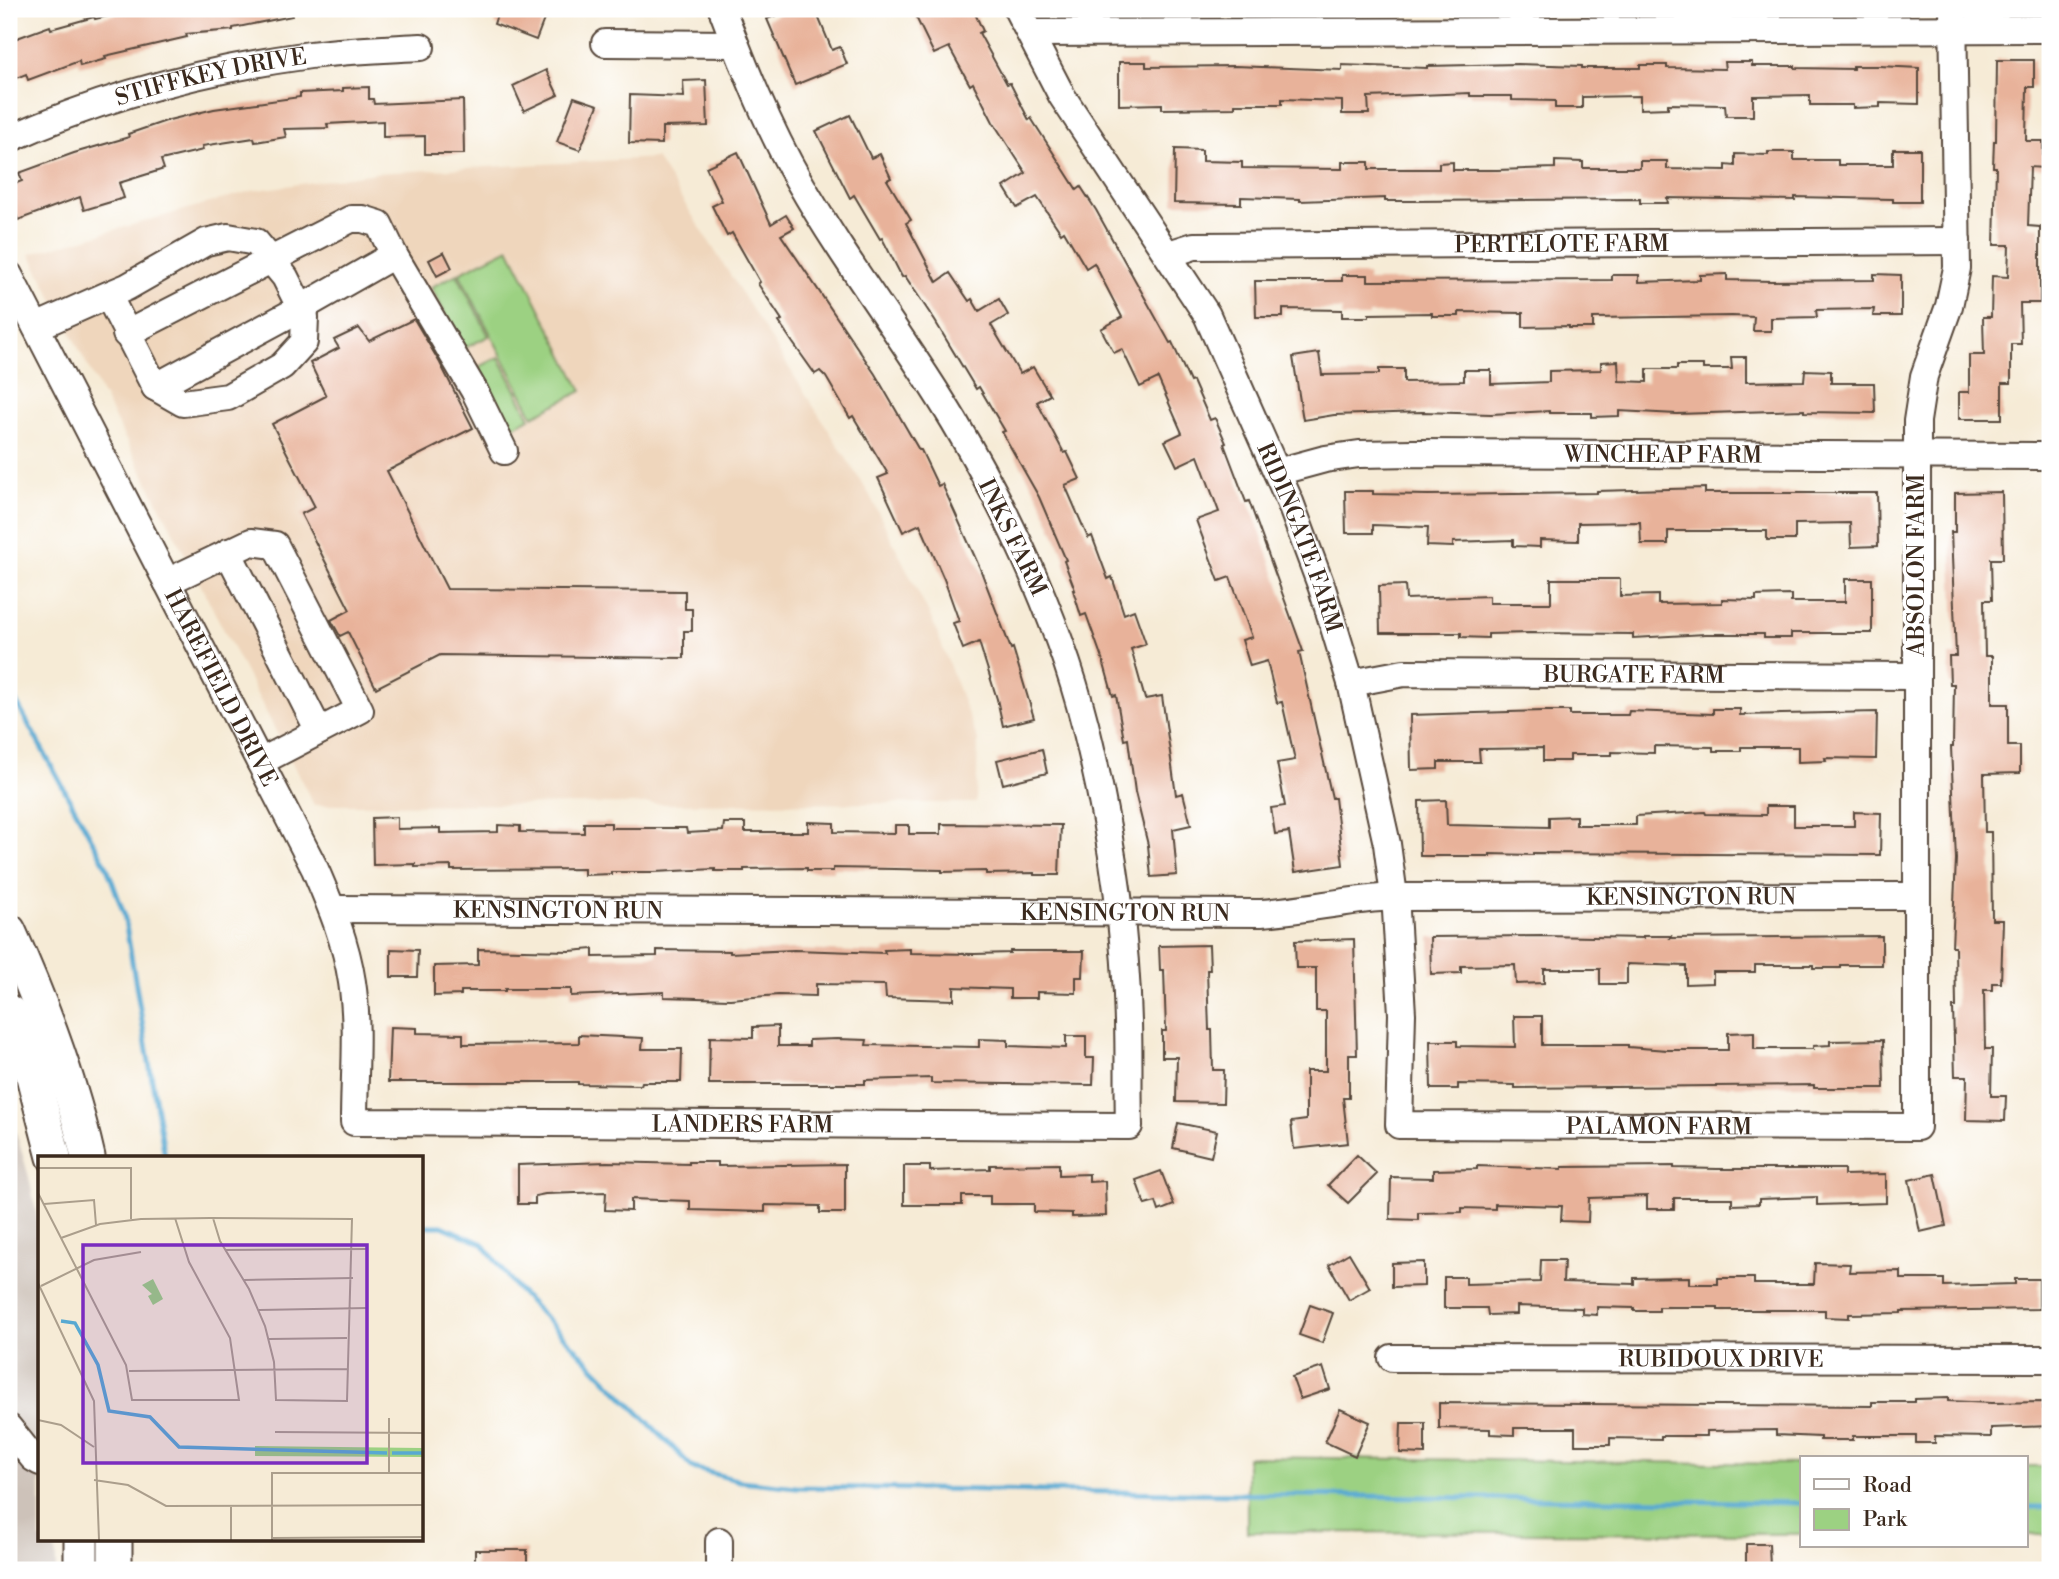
<svg xmlns="http://www.w3.org/2000/svg" width="2059" height="1579" viewBox="0 0 2059 1579" font-family="'Libre Bodoni',serif">
  <style>
    .built { fill: #efd6bc }
    .industrial { fill: #cdc2b9 }
    .green { fill: #9cd182; stroke: #6c7e50; stroke-width: 2 }
    .lines { fill: none; stroke-linecap: round; stroke-linejoin: round }
    .stream { stroke: #57a9d2; stroke-width: 5 }
    .building { fill: #e8b29a }
    .minor-casing { stroke: #57473a; stroke-width: 30 }
    .major-casing { stroke: #57473a; stroke-width: 37 }
    .minor { stroke: #fff; stroke-width: 26 }
    .major { stroke: #fff; stroke-width: 33 }
    .labels { text-anchor: middle; stroke-width: 7; stroke-linejoin: round; paint-order: stroke }
    .street-label { font-size: 23px; fill: #3b2a1e; stroke: #fff }
    .inset-river { fill: none; stroke: #57a9d2; stroke-width: 3.5 }
    .inset-road { fill: none; stroke: #ab9e8c; stroke-width: 2 }
    .view { fill: #7b2cbf; fill-opacity: 0.15; stroke: #7b2cbf; stroke-width: 3.5 }
    .inset-edge { fill: none; stroke: #3b2a1e; stroke-width: 3.5 }
  </style>
  <rect width="100%" height="100%" fill="#fff"/>
  <filter id="ink" filterUnits="userSpaceOnUse"><feTurbulence type="fractalNoise" baseFrequency=".0143" numOctaves="2"/><feDisplacementMap in="SourceGraphic" scale="14" xChannelSelector="R" yChannelSelector="G"/><feConvolveMatrix kernelMatrix="1 2 1 2 8 2 1 2 1" color-interpolation-filters="sRGB"/></filter>
  <filter id="wash" filterUnits="userSpaceOnUse"><feTurbulence type="fractalNoise" baseFrequency=".00686" numOctaves="4" result="noise"/><feDisplacementMap in="SourceGraphic" scale="28" xChannelSelector="R" yChannelSelector="G"/><feGaussianBlur stdDeviation="1.57" result="paint"/><feColorMatrix in="noise" values="0 0 0 0 0 0 0 0 0 0 0 0 0 0 0 0 0 1.4 0 .05"/><feComposite in="paint" operator="in"/></filter>
  <g filter="url(#wash)">
    <rect width="100%" height="100%" fill="#f6ebd6"/>
    <polygon class="built" points="656,158 869,494 933,622 978,741 976,803 314,805 30,254 251,191 376,173"/>
    <polygon class="industrial" points="9,1108 29,1177 40,1232 40,1539 55,1539 56,1570 9,1570"/>
    <g class="green">
      <polygon points="509,248 582,391 533,416 459,273"/>
      <polygon points="457,274 489,336 463,349 431,287"/>
      <polygon points="499,357 530,418 505,431 473,370"/>
      <polygon points="1247,1457 1802,1464 1802,1534 1247,1532"/>
      <rect x="2026" y="1466" width="24" height="69"/>
    </g>
    <g class="lines">
      <g class="stream">
        <polyline points="9,689 107,867 124,914 165,1157"/>
        <polyline points="422,1226 442,1226 483,1244 518,1290 693,1468 740,1481 796,1487 1802,1503"/>
        <polyline points="2026,1507 2050,1507"/>
      </g>
    </g>
    <g id="blocks">
      <g class="building">
        <polygon points="138,9 292,9 292,16 233,28 233,30 186,34 187,37 105,56 106,59 80,66 79,61 28,80 26,74 14,79 9,65 9,41 50,26 51,29 94,17 95,19"/>
        <polygon points="499,9 548,9 536,40 494,24"/>
        <polygon points="792,9 815,9 832,50 840,47 847,64 795,85 767,19"/>
        <polygon points="912,9 973,9 983,31 979,33 1007,84 1010,83 1029,120 1031,118 1077,190 1081,187 1096,210 1170,343 1172,342 1190,382 1193,381 1210,420 1215,418 1226,443 1224,444 1246,502 1249,501 1303,651 1299,652 1332,798 1335,798 1343,865 1295,872 1289,832 1275,834 1271,808 1285,806 1277,763 1295,760 1282,702 1277,703 1267,661 1250,666 1242,640 1252,637 1230,577 1219,581 1196,520 1219,512 1198,456 1177,466 1165,441 1182,433 1158,378 1140,387 1122,349 1114,353 1101,329 1122,317 1094,263 1086,268 1064,231 1061,233 1037,197 1017,208 1004,187 1026,173 993,122 973,83 970,85 949,47 934,54"/>
        <polygon points="1997,60 2034,60 2034,87 2027,87 2026,141 2043,141 2043,168 2030,167 2028,226 2040,227 2040,303 2020,303 2021,344 2011,344 2011,383 2002,383 2002,419 1959,419 1959,392 1969,392 1969,355 1984,355 1983,317 1991,317 1992,276 2008,277 2009,245 1994,245 1996,167 1993,167 1994,141 1996,141"/>
        <polygon points="1119,62 1146,62 1146,67 1235,66 1342,70 1342,65 1427,68 1427,66 1518,64 1582,66 1582,68 1640,68 1640,65 1667,65 1667,68 1725,69 1724,62 1752,62 1752,66 1795,66 1795,68 1853,69 1853,66 1879,66 1919,68 1919,104 1880,103 1880,107 1853,108 1853,105 1810,105 1810,95 1753,96 1753,116 1726,116 1725,105 1668,104 1668,108 1640,109 1640,96 1582,97 1582,108 1555,108 1555,101 1512,100 1512,96 1470,96 1470,93 1368,97 1369,114 1342,114 1342,101 1282,99 1282,104 1235,104 1235,108 1162,109 1162,104 1119,105"/>
        <polygon points="546,70 558,95 524,111 513,86"/>
        <polygon points="706,80 708,126 662,127 662,144 629,143 630,95 684,97 683,81"/>
        <polygon points="369,87 369,99 373,99 374,104 463,100 464,154 425,154 425,136 383,137 383,121 327,124 328,128 284,129 286,137 255,142 254,138 202,146 203,150 161,160 164,169 119,183 124,198 84,210 80,197 18,220 9,195 9,186 22,181 19,173 74,153 129,137 128,134 169,120 214,109 300,97 300,93 343,91 343,88"/>
        <polygon points="574,97 598,105 580,150 557,142"/>
        <polygon points="850,115 871,158 880,154 891,178 887,180 911,220 906,223 937,282 950,273 969,301 972,299 979,311 999,299 1008,315 991,325 1020,374 1033,367 1050,395 1037,402 1064,453 1067,452 1080,479 1065,485 1088,538 1092,536 1108,579 1112,577 1124,614 1134,610 1146,644 1131,649 1145,699 1162,696 1176,795 1183,793 1191,825 1173,829 1177,875 1151,877 1148,845 1135,792 1128,739 1124,740 1116,695 1113,696 1104,664 1086,614 1081,616 1073,590 1075,590 1064,561 1066,560 1039,497 1002,432 1005,431 979,387 976,389 935,321 905,276 902,277 882,238 880,239 854,195 850,198 816,131"/>
        <polygon points="1175,149 1202,150 1202,161 1242,162 1242,168 1342,169 1342,162 1369,162 1369,169 1439,169 1439,163 1453,162 1453,170 1497,170 1555,168 1555,161 1583,162 1583,168 1640,168 1640,161 1667,161 1667,169 1726,170 1726,165 1735,166 1735,154 1768,155 1768,152 1794,152 1794,160 1838,160 1838,165 1893,165 1893,149 1920,149 1920,202 1893,202 1893,199 1795,197 1795,200 1667,198 1668,203 1640,203 1640,199 1412,201 1385,201 1385,198 1300,201 1300,199 1241,197 1241,204 1174,203"/>
        <polygon points="738,152 771,224 786,215 794,228 781,235 875,374 919,450 921,450 938,486 942,484 979,566 1011,649 1013,648 1034,718 1003,726 997,699 979,642 963,649 953,623 959,621 944,579 920,524 903,532 878,478 888,474 853,416 850,418 826,377 820,371 815,374 793,343 779,322 782,320 758,284 760,282 732,233 727,236 712,206 722,201 706,167"/>
        <polygon points="444,252 452,268 437,276 429,260"/>
        <polygon points="1727,274 1727,280 1772,281 1874,280 1874,274 1901,275 1901,316 1873,316 1874,309 1816,310 1817,317 1771,318 1771,331 1753,331 1754,317 1732,316 1593,318 1593,328 1569,328 1569,326 1523,327 1523,313 1459,312 1459,316 1432,316 1432,313 1369,314 1369,317 1342,317 1342,310 1283,309 1283,317 1256,317 1255,281 1342,281 1342,275 1368,275 1368,281 1612,280 1612,275 1639,275 1639,282 1700,280 1700,275"/>
        <polygon points="414,319 440,363 473,428 387,471 447,589 685,591 685,609 692,609 692,631 684,631 684,658 440,655 376,688 348,632 340,636 331,620 350,610 301,514 315,507 272,424 326,396 310,363 339,348 334,340 359,328 369,341"/>
        <polygon points="1319,353 1322,375 1379,374 1379,369 1404,369 1404,382 1464,381 1464,370 1491,370 1491,384 1549,382 1549,371 1601,370 1601,362 1618,361 1619,381 1647,382 1647,369 1677,369 1677,365 1703,365 1703,369 1732,369 1731,357 1746,357 1746,382 1804,381 1805,370 1831,371 1831,383 1874,383 1875,413 1804,412 1804,410 1677,414 1619,411 1619,416 1592,417 1592,413 1549,413 1549,411 1491,414 1422,412 1334,415 1303,420 1293,357"/>
        <polygon points="1705,488 1705,493 1877,493 1878,546 1851,547 1850,523 1795,524 1795,540 1767,540 1767,531 1668,531 1668,544 1641,544 1640,522 1578,523 1578,541 1540,540 1540,547 1513,546 1513,540 1453,542 1453,547 1427,546 1428,527 1373,525 1373,533 1346,533 1345,491 1373,491 1373,494 1428,495 1597,493 1597,491"/>
        <polygon points="2002,492 2003,559 1991,559 1992,600 1984,600 1985,656 1992,656 1992,704 2008,704 2008,746 2020,746 2020,773 1984,774 1985,832 1991,832 1992,920 2003,920 2001,983 1992,983 1992,990 1984,990 1985,1049 1992,1049 1991,1096 2006,1096 2005,1121 1966,1120 1967,1076 1955,1076 1953,1007 1956,1007 1955,947 1952,947 1956,859 1951,747 1953,747 1954,684 1950,684 1949,656 1956,656 1951,532 1955,532 1955,493"/>
        <polygon points="1551,579 1620,579 1620,596 1658,595 1658,604 1722,603 1722,599 1756,600 1756,596 1791,595 1791,602 1845,602 1845,579 1872,579 1872,633 1791,633 1791,638 1764,638 1764,634 1706,634 1633,638 1633,634 1531,633 1488,634 1488,638 1461,637 1461,633 1380,633 1379,586 1405,585 1406,599 1489,596 1489,603 1551,603"/>
        <polygon points="1713,709 1740,709 1740,715 1877,712 1876,759 1825,758 1826,761 1798,762 1798,747 1741,747 1741,751 1713,751 1713,747 1654,746 1654,753 1612,752 1612,755 1570,755 1570,761 1543,761 1543,748 1479,749 1480,762 1438,762 1438,769 1411,770 1410,715 1543,711 1570,711 1570,715 1628,715 1629,711 1713,714"/>
        <polygon points="1042,749 1047,773 1003,784 997,760"/>
        <polygon points="1446,800 1447,825 1549,827 1549,817 1576,816 1576,825 1636,825 1636,816 1705,812 1706,814 1766,815 1766,806 1794,806 1794,826 1854,826 1854,812 1881,813 1880,855 1533,853 1533,855 1490,854 1490,856 1420,856 1419,801"/>
        <polygon points="397,817 397,829 440,828 440,833 498,832 498,825 520,826 520,832 584,833 584,823 611,823 611,828 686,828 687,833 723,831 724,823 745,823 745,832 808,832 808,822 834,823 834,832 895,833 895,825 909,825 909,834 941,834 941,824 1061,825 1059,875 1034,875 1034,873 986,874 986,871 942,872 942,870 894,869 833,868 833,871 807,871 807,868 744,869 744,871 715,871 715,869 654,872 611,872 611,874 584,875 584,869 451,870 451,866 415,867 415,864 373,865 372,818"/>
        <polygon points="1543,936 1643,938 1643,936 1671,936 1670,938 1882,936 1882,965 1840,965 1840,968 1813,968 1813,965 1755,965 1755,972 1713,972 1713,983 1686,984 1686,966 1627,964 1627,984 1600,984 1600,969 1544,969 1544,983 1516,984 1515,965 1461,966 1461,973 1431,974 1430,937"/>
        <polygon points="1354,939 1357,1055 1349,1055 1349,1098 1343,1098 1348,1143 1294,1149 1291,1122 1306,1120 1306,1071 1326,1071 1326,1011 1316,1011 1316,968 1296,968 1295,941"/>
        <polygon points="1209,945 1210,970 1207,970 1209,1030 1212,1030 1213,1070 1224,1070 1223,1103 1176,1102 1177,1057 1162,1057 1162,1031 1166,1031 1164,970 1160,970 1159,946"/>
        <polygon points="391,949 418,950 417,977 391,977"/>
        <polygon points="478,949 570,951 593,949 593,957 657,956 657,950 730,951 730,953 794,950 885,953 884,950 910,949 910,953 975,954 1010,953 1010,951 1084,951 1083,977 1076,977 1076,993 1037,992 1037,998 1010,998 1010,989 954,987 954,1000 886,998 885,985 816,984 816,996 778,995 730,999 664,997 664,992 571,996 571,989 505,989 505,991 461,991 461,995 434,996 434,966 478,965"/>
        <polygon points="1514,1016 1542,1016 1542,1045 1628,1045 1628,1047 1667,1050 1728,1050 1728,1033 1754,1032 1754,1049 1813,1049 1813,1046 1830,1045 1830,1041 1883,1040 1884,1088 1814,1088 1814,1085 1515,1088 1515,1085 1458,1084 1458,1089 1431,1089 1430,1041 1457,1041 1457,1046 1515,1047"/>
        <polygon points="778,1026 778,1046 809,1046 809,1040 837,1039 867,1040 866,1045 979,1047 979,1039 1008,1040 1008,1046 1066,1048 1066,1036 1086,1036 1086,1058 1094,1058 1093,1085 931,1083 931,1078 865,1080 865,1084 709,1084 710,1037 753,1038 753,1027"/>
        <polygon points="390,1027 417,1028 417,1033 463,1034 463,1044 579,1043 579,1035 643,1038 642,1049 682,1049 681,1082 642,1082 641,1085 578,1084 578,1082 388,1082"/>
        <polygon points="1178,1123 1217,1131 1211,1157 1173,1148"/>
        <polygon points="1357,1155 1377,1174 1348,1203 1328,1185"/>
        <polygon points="607,1162 689,1164 689,1162 718,1162 718,1166 845,1164 845,1213 820,1213 820,1206 765,1205 765,1212 690,1210 690,1201 631,1199 631,1211 605,1210 606,1192 545,1194 535,1196 535,1204 518,1204 518,1165"/>
        <polygon points="1059,1164 1059,1175 1089,1174 1089,1182 1105,1181 1106,1216 1072,1217 1072,1213 1034,1212 1034,1204 990,1204 990,1196 962,1196 962,1205 904,1205 904,1166 930,1166 930,1171 990,1169 990,1165"/>
        <polygon points="1477,1166 1562,1169 1562,1167 1674,1166 1674,1168 1717,1169 1844,1169 1844,1175 1886,1174 1886,1203 1817,1205 1817,1197 1759,1199 1759,1204 1732,1205 1732,1198 1674,1198 1674,1209 1647,1209 1647,1196 1589,1198 1588,1222 1561,1221 1562,1206 1495,1204 1495,1209 1462,1208 1462,1212 1418,1213 1418,1220 1390,1219 1391,1177 1433,1178 1433,1170 1477,1169"/>
        <polygon points="1161,1171 1174,1205 1159,1211 1156,1202 1145,1205 1136,1180"/>
        <polygon points="1935,1174 1946,1226 1920,1232 1909,1180"/>
        <polygon points="1349,1253 1370,1288 1349,1300 1329,1265"/>
        <polygon points="1541,1260 1564,1260 1563,1282 1634,1284 1634,1278 1689,1277 1689,1284 1718,1284 1718,1278 1754,1278 1754,1284 1814,1284 1815,1263 1850,1264 1849,1272 1901,1271 1901,1279 1944,1279 1944,1286 2015,1284 2015,1279 2039,1279 2039,1309 1901,1311 1901,1313 1849,1314 1849,1318 1825,1317 1825,1310 1718,1310 1718,1307 1659,1307 1659,1311 1634,1311 1634,1308 1597,1307 1597,1315 1582,1314 1582,1308 1517,1306 1517,1314 1488,1315 1487,1308 1444,1308 1444,1277 1466,1277 1466,1284 1540,1282"/>
        <polygon points="1424,1262 1424,1286 1392,1287 1392,1263"/>
        <polygon points="1310,1305 1333,1313 1322,1343 1299,1335"/>
        <polygon points="1323,1367 1330,1389 1300,1399 1292,1377"/>
        <polygon points="1948,1398 1948,1401 1992,1403 2043,1402 2043,1409 2050,1409 2050,1426 1991,1428 1991,1437 1935,1436 1935,1443 1916,1443 1916,1436 1853,1436 1853,1440 1820,1440 1820,1437 1776,1435 1776,1430 1707,1431 1707,1436 1661,1436 1661,1439 1610,1438 1610,1445 1575,1445 1575,1428 1514,1428 1514,1435 1490,1434 1490,1429 1439,1428 1439,1403 1872,1406 1872,1402 1915,1402 1915,1399"/>
        <polygon points="1340,1409 1370,1422 1355,1456 1325,1442"/>
        <polygon points="1401,1423 1425,1423 1425,1454 1400,1453"/>
        <polygon points="1746,1544 1769,1544 1770,1567 1746,1568"/>
        <rect x="475" y="1550" width="52" height="20"/>
      </g>
    </g>
  </g>
  <g filter="url(#ink)">
    <use href="#blocks" fill-opacity="0" stroke="#57473a" stroke-width="2"/>
    <g class="lines">
      <defs>
        <g id="minor">
          <path id="s1" d="M 1017,9 L 1062,96 L 1207,315 L 1290,502 L 1322,588 L 1351,683 L 1387,844 L 1396,911 L 1402,1014 L 1399,1125 L 1917,1127 L 1917,421 L 1924,376 L 1949,306 L 1957,268 L 1953,9"/>
          <polyline points="1030,33 2050,29"/>
          <polyline points="605,43 735,44"/>
          <path id="s2" d="M 9,139 C 104,96 207,69 310,55 C 347,50 385,49 421,47"/>
          <path id="s3" d="M 1169,254 L 1194,246 L 1957,241"/>
          <polyline points="394,255 475,392 504,451"/>
          <path id="s4" d="M 9,275 L 315,869 C 331,906 346,942 352,982 C 359,1027 354,1076 354,1122 L 1129,1126 C 1128,1091 1129,1057 1128,1022 C 1126,930 1111,835 1090,745 C 1065,634 1012,519 954,421 C 905,339 846,264 799,181 C 768,127 744,67 722,9"/>
          <polyline points="36,327 108,295 127,287 206,242 228,237 256,242 285,277 305,317 304,342 282,366 228,397 183,403 155,387 108,295"/>
          <polyline points="126,334 351,219 363,219 379,224 394,255 301,308 155,387"/>
          <path id="s5" d="M 1277,472 L 1325,459 L 1359,454 L 1414,453 L 2050,456"/>
          <polyline points="228,552 319,731"/>
          <polyline points="167,582 251,542 275,545 360,710 260,762"/>
          <path id="s6" d="M 1351,683 L 1404,673 L 1916,676"/>
          <path id="s7" d="M 332,909 L 1261,913 C 1306,910 1349,899 1394,897 L 1916,896"/>
          <path id="s8" d="M 1392,1358 L 2050,1359"/>
          <polyline points="9,1428 33,1458 40,1462"/>
          <polyline points="719,1541 719,1570"/>
        </g>
        <g id="major">
          <path d="M 9,931 C 42,1004 70,1078 88,1157"/>
          <polyline points="9,1012 29,1061 54,1157"/>
          <polyline points="81,1539 81,1570"/>
          <polyline points="115,1539 115,1570"/>
        </g>
      </defs>
      <use href="#minor" class="minor-casing"/>
      <use href="#major" class="major-casing"/>
      <use href="#minor" class="minor"/>
      <use href="#major" class="major"/>
    </g>
  </g>
  <g class="labels">
    <g class="street-label">
      <text dy="8" stroke="none"><textPath href="#s2" startOffset="212">STIFFKEY DRIVE</textPath></text>
      <text dy="8" stroke="none"><textPath href="#s3" startOffset="394">PERTELOTE FARM</textPath></text>
      <text dy="8" stroke="none"><textPath href="#s5" startOffset="388">WINCHEAP FARM</textPath></text>
      <text transform="translate(1013 537) rotate(64)" y="8">INKS FARM</text>
      <text dy="8" stroke="none"><textPath href="#s1" startOffset="602">RIDINGATE FARM</textPath></text>
      <text transform="translate(1916 565) rotate(-90)" y="8">ABSOLON FARM</text>
      <text dy="8" stroke="none"><textPath href="#s6" startOffset="284">BURGATE FARM</textPath></text>
      <text dy="8" stroke="none"><textPath href="#s4" startOffset="464">HAREFIELD DRIVE</textPath></text>
      <text dy="8" stroke="none"><textPath href="#s7" startOffset="1360">KENSINGTON RUN</textPath></text>
      <text dy="8" stroke="none"><textPath href="#s7" startOffset="226">KENSINGTON RUN</textPath></text>
      <text dy="8" stroke="none"><textPath href="#s7" startOffset="793">KENSINGTON RUN</textPath></text>
      <text dy="8" stroke="none"><textPath href="#s4" startOffset="1316">LANDERS FARM</textPath></text>
      <text dy="8" stroke="none"><textPath href="#s1" startOffset="1463">PALAMON FARM</textPath></text>
      <text dy="8" stroke="none"><textPath href="#s8" startOffset="329">RUBIDOUX DRIVE</textPath></text>
    </g>
  </g>
  <g transform="translate(38 1156)">
    <rect width="385" height="385" fill="#f6ebd6"/>
    <path d="M 115,123 L 125,143 L 115,149 L 110,140 L 114,138 L 104,129 ZM 217,290 L 385,292 L 385,301 L 217,300 Z" fill="#9cd182"/>
    <path class="inset-river" d="M 23,165 L 37,167 L 60,209 L 71,255 L 112,261 L 141,291 L 349,297M 354,297 L 385,297"/>
    <path class="inset-road" d="M 0,12 L 93,12 L 93,63M 0,37 L 88,209 L 94,244 L 201,244 L 192,182 L 151,106 L 137,62M 6,48 L 56,44 L 58,69M 23,82 L 62,68 L 103,63 L 172,62 L 314,63 L 309,245 L 238,244 L 236,206 L 227,170 L 211,133 L 182,85 L 175,62M 187,94 L 329,93M 206,124 L 315,122M 0,127 L 56,245 L 61,384M 3,130 L 56,104 L 103,96M 221,154 L 330,152M 231,183 L 309,182M 91,215 L 309,213M 351,262 L 351,317M 0,264 L 23,269 L 56,291M 237,276 L 385,277M 56,324 L 90,329 L 128,350 L 385,349M 234,382 L 385,381M 193,384 L 193,350M 234,384 L 234,317 L 385,317"/>
    <path class="view" d="M 45,89 L 329,89 L 329,307 L 45,307 Z"/>
    <rect width="385" height="385" class="inset-edge"/>
  </g>
  <rect width="2059" height="1579" fill="none" stroke="#fff" stroke-width="35"/>
  <rect x="1800" y="1456" width="228" height="91" fill="#ffffff" stroke="#b1aaa5" stroke-width="2"/>
  <rect x="1814" y="1479" width="35" height="10" fill="#ffffff" stroke="#b1aaa5" stroke-width="2"/>
  <text x="1863" y="1492" font-size="21" fill="#3b2a1e">Road</text>
  <rect x="1814" y="1509" width="35" height="21" fill="#9cd182" stroke="#b1aaa5" stroke-width="2"/>
  <text x="1863" y="1526" font-size="21" fill="#3b2a1e">Park</text>
</svg>
